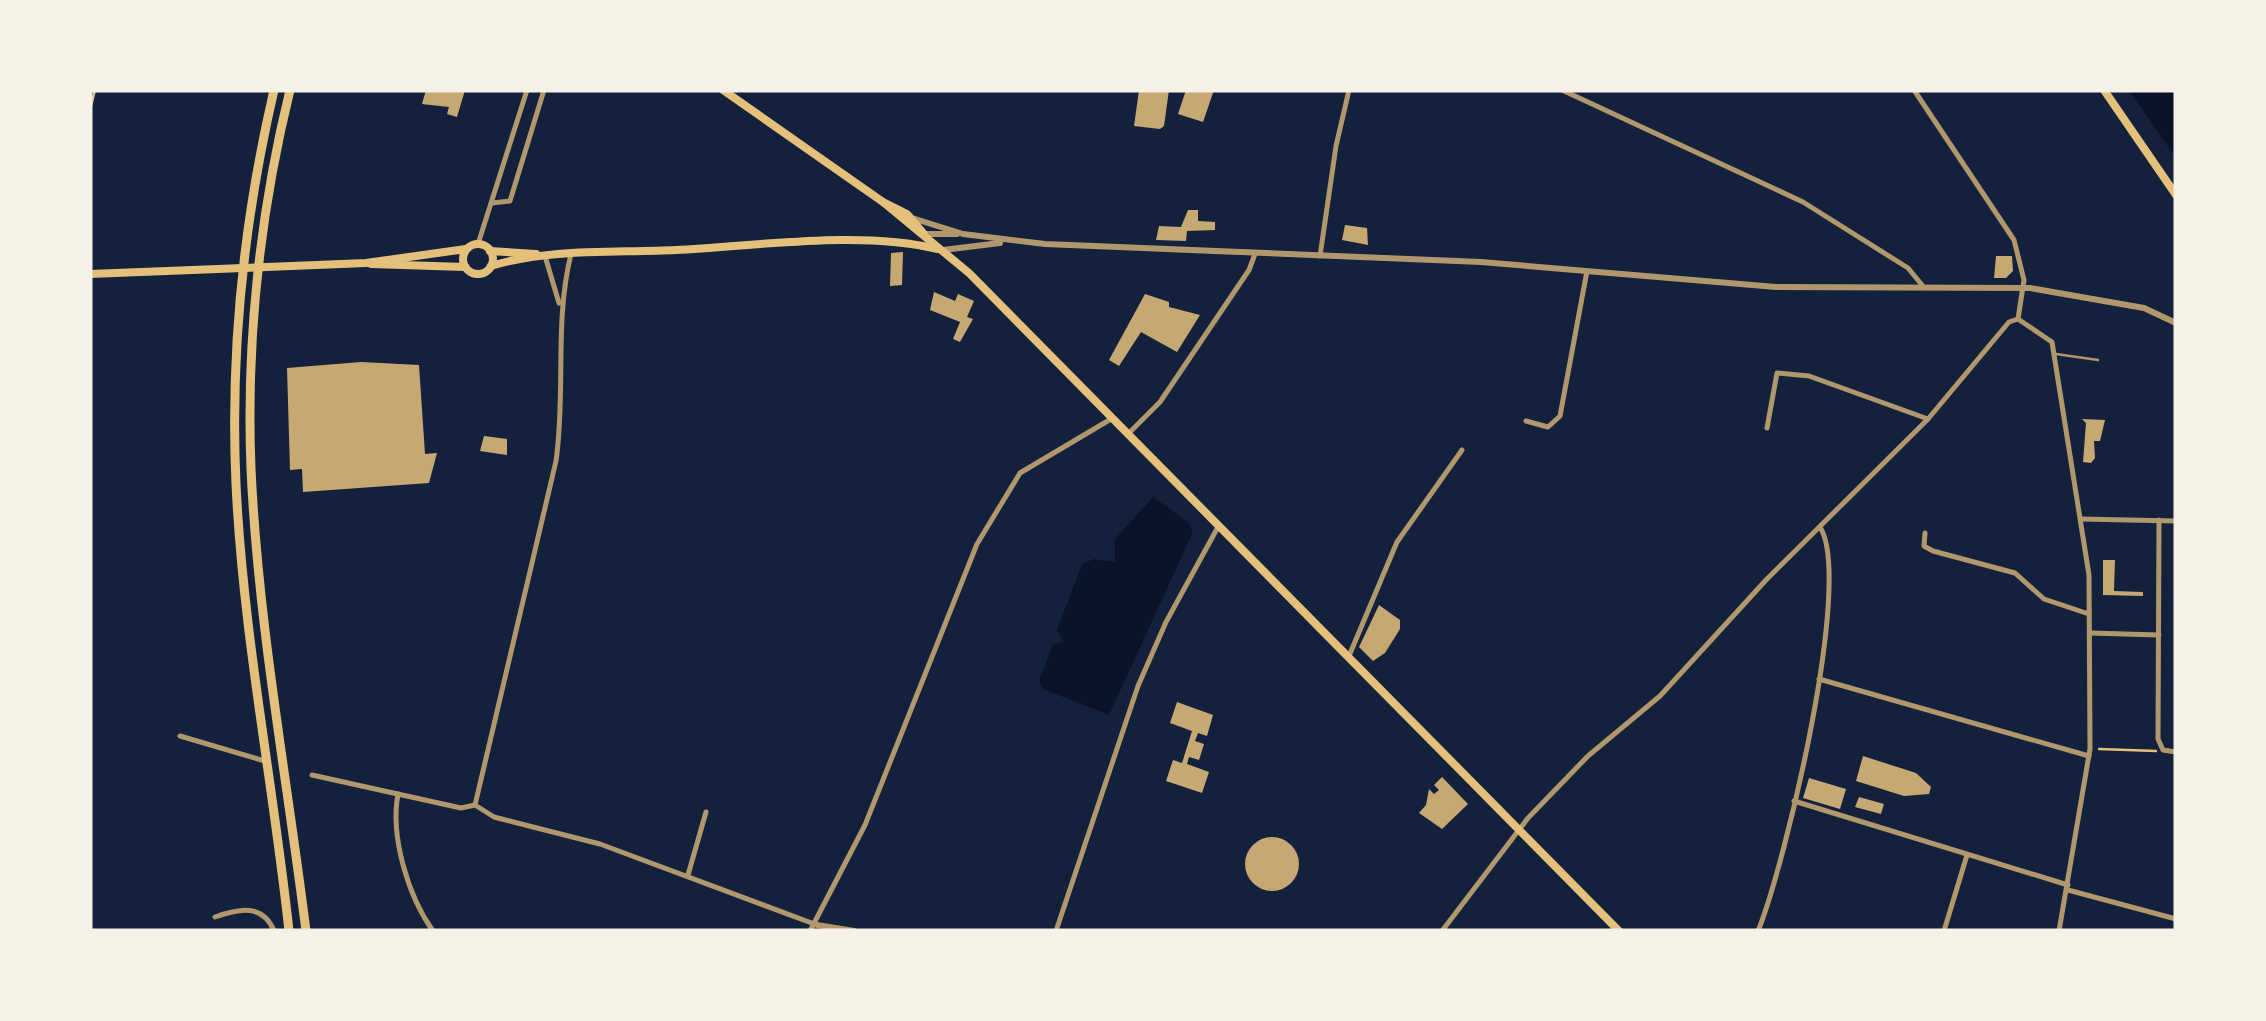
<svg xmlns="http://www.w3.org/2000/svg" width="2266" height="1021" viewBox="0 0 2266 1021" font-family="Manrope,sans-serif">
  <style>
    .water { fill: #0b132b }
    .building { fill: #c6a872 }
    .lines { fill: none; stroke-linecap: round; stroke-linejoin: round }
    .path { stroke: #e5c07b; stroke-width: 2.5 }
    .service { stroke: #b1986c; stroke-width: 2.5 }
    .minor { stroke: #b1986c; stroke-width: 5 }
    .tertiary { stroke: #b1986c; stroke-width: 6 }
    .secondary { stroke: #e5c07b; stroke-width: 8 }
    .primary { stroke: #e5c07b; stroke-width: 9 }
  </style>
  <rect width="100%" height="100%" fill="#14213d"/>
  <g class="water">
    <polygon points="2129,90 2176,90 2176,158"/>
    <polygon points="1153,497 1188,522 1193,532 1109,715 1043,689 1039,681 1053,644 1064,642 1057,630 1082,564 1094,559 1115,562 1115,539"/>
  </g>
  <g class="building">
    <polygon points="426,90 465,90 457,117 447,114 449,107 422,104"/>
    <polygon points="1139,90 1169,90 1164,126 1160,129 1134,126"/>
    <polygon points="1186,90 1214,90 1203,122 1178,114"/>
    <polygon points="1188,210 1198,210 1198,221 1215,222 1215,230 1187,231 1186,241 1156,240 1159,226 1181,227"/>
    <polygon points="1345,225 1367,228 1368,245 1342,240"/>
    <polygon points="903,252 902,285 890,286 891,253"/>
    <polygon points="1996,256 2012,256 2013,271 2006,278 1994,278"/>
    <polygon points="934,292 955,301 958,294 974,301 967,317 973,319 960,342 953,339 960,322 930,310"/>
    <polygon points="1145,294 1169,302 1169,307 1200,315 1177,352 1141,332 1119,366 1109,360"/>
    <polygon points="361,362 419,365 425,454 437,453 429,483 303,492 302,469 290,470 287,368"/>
    <polygon points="2082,419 2105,420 2100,441 2094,441 2095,458 2091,463 2083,462 2086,423"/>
    <polygon points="484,436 507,439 507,455 480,451"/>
    <polygon points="2103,560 2115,560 2114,591 2143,592 2143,596 2103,595"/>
    <polygon points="1379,605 1400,620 1400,629 1385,653 1373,661 1359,647"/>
    <polygon points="1177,702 1213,715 1207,736 1198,733 1195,741 1204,744 1199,760 1189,757 1187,764 1209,772 1202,793 1166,781 1173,760 1182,763 1192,731 1170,723"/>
    <polygon points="1863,756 1916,773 1931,787 1929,794 1904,796 1856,781"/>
    <polygon points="1442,777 1468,804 1442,829 1419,813 1426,805 1429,789 1434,794 1439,790 1434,785"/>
    <polygon points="1809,778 1846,789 1840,809 1803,798"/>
    <polygon points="1859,797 1884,804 1881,814 1855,807"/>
    <circle cx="1272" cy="864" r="27"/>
  </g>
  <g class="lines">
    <g class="path">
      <polyline points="90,110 95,90"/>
      <polyline points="2099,749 2156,751"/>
    </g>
    <polyline class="service" points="2056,354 2098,360"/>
    <g class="minor">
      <polyline points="1562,90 1803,202 1908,268 1922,285"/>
      <polyline points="492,203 510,201 544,90"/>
      <polyline points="478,244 527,90"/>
      <polyline points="545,256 559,303"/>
      <polyline points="1320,256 1336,146 1349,90"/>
      <polyline points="2018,319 2052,342 2089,575 2090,749 2059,931"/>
      <polyline points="1526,421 1548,427 1560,416 1587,271"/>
      <polyline points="1767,428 1777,373 1809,376 1928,419"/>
      <polyline points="1129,433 1160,402 1249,270 1255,254"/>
      <polyline points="2081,519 2176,521"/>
      <polyline points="2159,520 2158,739 2163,750 2176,752"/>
      <polyline points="1925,533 1924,546 1933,551 2015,573 2044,599 2089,614"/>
      <polyline points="2090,633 2159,635"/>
      <polyline points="1349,656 1397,542 1462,450"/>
      <polyline points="1819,679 2089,756"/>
      <polyline points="180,736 268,762"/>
      <polyline points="312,775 461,808 475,805 494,817 600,844 817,925"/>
      <path d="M 398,794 C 390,836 408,896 433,931"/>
      <polyline points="1794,801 2068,885"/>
      <path d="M 475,805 L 556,461 C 566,392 554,323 571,254"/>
      <polyline points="688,875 706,812"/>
      <polyline points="2068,890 2176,919"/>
      <path d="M 215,917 C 238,909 263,903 274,931"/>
      <polyline points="810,931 865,825 977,544 1020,473 1111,419"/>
      <polyline points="1056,931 1138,686 1166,622 1218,527"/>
      <polyline points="1442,931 1528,818 1588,756 1660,696 1766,580 1928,419 2009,322 2018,319 2024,280 2014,240 1914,90"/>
      <path d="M 1758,931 C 1784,868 1854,580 1820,527"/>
      <polyline points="1944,931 1967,855"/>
    </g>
    <g class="tertiary">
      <polyline points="912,218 963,234 1045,244 1481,262 1776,287 2030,288 2144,308 2176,323"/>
      <polyline points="924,234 957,234"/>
      <polyline points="943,250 1000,243"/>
      <polyline points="817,925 854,931"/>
    </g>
    <g class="secondary">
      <polyline points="723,90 883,202 907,214 924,234"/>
      <polyline points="2104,90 2176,195"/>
      <polyline points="883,202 969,273 1619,931"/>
      <circle cx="478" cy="259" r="15"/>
      <polyline points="490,251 536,254"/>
      <polyline points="371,264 465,267"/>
      <path d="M 491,266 C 549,248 616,253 676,250 C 758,246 859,230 938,249"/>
      <polyline points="90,274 366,263 466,249"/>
    </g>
    <g class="primary">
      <path d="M 274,90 C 244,219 230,352 236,484 C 243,634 273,782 289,931"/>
      <path d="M 290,90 C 260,212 246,343 251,469 C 258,623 287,778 306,931"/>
    </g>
  </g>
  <rect width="2266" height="1021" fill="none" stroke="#f6f1e7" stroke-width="185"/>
</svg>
